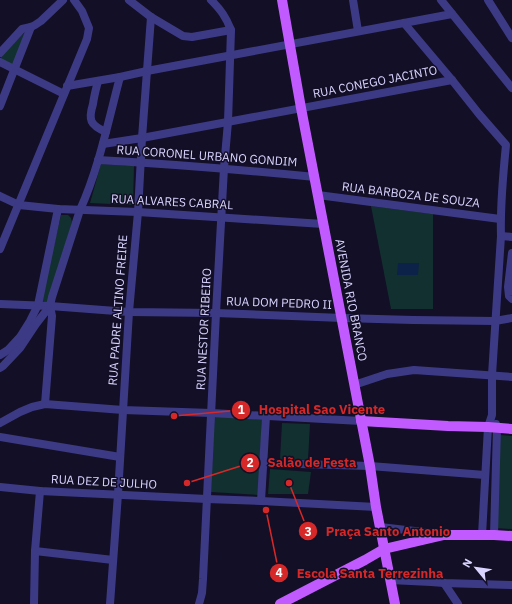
<svg xmlns="http://www.w3.org/2000/svg" width="512" height="604" viewBox="0 0 512 604" font-family="'IBM Plex Sans',sans-serif">
  <style>
    .green { fill: #12302f }
    .water { fill: #0c2248 }
    .lines { fill: none; stroke-linecap: round; stroke-linejoin: round }
    .minor { stroke: #3d3a85; stroke-width: 8 }
    .major { stroke: #c25bff; stroke-width: 10 }
    .labels { text-anchor: middle; stroke-width: 3; stroke-linejoin: round; paint-order: stroke }
    .street-label { font-size: 12px; fill: #d9d4ff; stroke: #130f26 }
    .leader { fill: none; stroke: #d62828; stroke-width: 1.5 }
    .callout-dot { fill: #d62828; stroke: #130f26; stroke-width: 1.5 }
    .mark-label { font-size: 12px; text-anchor: middle; font-weight: bold; fill: #fff }
    .callout-label { font-size: 13px; text-anchor: middle; font-weight: bold; fill: #d62828; stroke: #130f26; stroke-width: 3; stroke-linejoin: round; paint-order: stroke }
  </style>
  <rect width="100%" height="100%" fill="#130f26"/>
  <g class="green">
    <polygon points="25,32 13,65 1,59 1,56"/>
    <polygon points="101,164 134,166 133,205 90,203"/>
    <polygon points="371,206 433,214 433,309 391,309"/>
    <polygon points="61,215 68,215 71,218 72,222 49,303 41,301"/>
    <polygon points="214,414 262,416 259,495 211,492"/>
    <polygon points="282,423 310,424 308,460 280,459"/>
    <polygon points="500,435 512,436 512,529 495,528"/>
    <polygon points="270,469 311,472 308,494 268,494"/>
  </g>
  <polygon class="water" points="398,263 419,263 418,275 397,275"/>
  <g class="lines">
    <g class="minor">
      <polyline points="129,0 151,17 183,36 192,37 231,30"/>
      <polyline points="353,0 358,31"/>
      <polyline points="441,0 512,88"/>
      <polyline points="488,0 512,38"/>
      <path d="M 404,23 L 452,80 L 479,114 L 506,145 C 503,175 500,206 501,236 L 492,375 L 492,415 L 488,427 L 482,535"/>
      <polyline points="0,53 22,29 31,27 35,25 41,21 63,0"/>
      <polyline points="0,62 64,94"/>
      <path d="M 98,81 C 96,89 94,96 93,104 C 88,120 90,125 106,132"/>
      <polyline points="67,86 120,77 147,71 452,14"/>
      <polyline points="0,106 31,27"/>
      <polyline points="103,144 142,138 452,80"/>
      <path d="M 98,160 C 171,164 243,170 315,177"/>
      <polyline points="318,195 500,219"/>
      <polyline points="0,196 19,205 58,209 138,212 323,224"/>
      <polyline points="501,236 512,237"/>
      <polyline points="0,249 87,39 89,28 82,11 74,0"/>
      <polyline points="512,253 508,287 509,296 512,299"/>
      <polyline points="0,304 50,306 129,312 216,313 342,318 413,320 495,321 512,318"/>
      <polyline points="0,355 8,350 20,337 30,321 38,305 58,209"/>
      <polyline points="0,368 3,366 20,348 36,324 50,306"/>
      <polyline points="354,385 387,374 414,370 512,377"/>
      <path d="M 45,404 L 52,316 L 50,306 L 52,297 L 80,210 C 99,168 108,122 120,77"/>
      <polyline points="0,423 20,412 32,407 45,404 123,410 211,413 361,421"/>
      <polyline points="0,437 120,457"/>
      <polyline points="263,463 370,466 485,475"/>
      <polyline points="0,487 40,491 207,499 261,501 376,507"/>
      <polyline points="261,501 266,416"/>
      <polyline points="380,527 441,534"/>
      <polyline points="494,535 497,428 496,424"/>
      <polyline points="35,551 113,560"/>
      <polyline points="390,580 431,582 444,583 512,585"/>
      <polyline points="444,583 458,604"/>
      <polyline points="34,604 35,551 40,491"/>
      <polyline points="110,604 118,494 129,312 138,212 142,138 151,17"/>
      <path d="M 199,604 L 202,593 L 203,579 L 216,313 L 224,168 L 228,122 L 231,30 C 226,17 221,10 211,0"/>
    </g>
    <g class="major">
      <polyline points="282,0 301,108 370,466 376,507 395,604"/>
      <polyline points="361,421 448,426 488,427 512,429"/>
      <polyline points="280,604 365,560 384,549 444,535 494,535 512,536"/>
    </g>
  </g>
  <g class="labels">
    <g class="street-label">
      <text transform="translate(375 82) rotate(-11)" y="4">RUA CONEGO JACINTO</text>
      <text transform="translate(207 156) rotate(4)" y="4">RUA CORONEL URBANO GONDIM</text>
      <text transform="translate(411 195) rotate(7)" y="4">RUA BARBOZA DE SOUZA</text>
      <text transform="translate(172 202) rotate(3)" y="4">RUA ALVARES CABRAL</text>
      <text transform="translate(351 300) rotate(79)" y="4">AVENIDA RIO BRANCO</text>
      <text transform="translate(279 303) rotate(2)" y="4">RUA DOM PEDRO II</text>
      <text transform="translate(118 310) rotate(-86)" y="4">RUA PADRE ALTINO FREIRE</text>
      <text transform="translate(204 329) rotate(-87)" y="4">RUA NESTOR RIBEIRO</text>
      <text transform="translate(104 482) rotate(3)" y="4">RUA DEZ DE JULHO</text>
    </g>
  </g>
  <path class="leader" d="M174 416L241 410M187 483L250 463M289 483L308 531M266 510L279 573"/>
  <g class="callout-dot">
    <circle cx="174" cy="416" r="4"/>
    <circle cx="187" cy="483" r="4"/>
    <circle cx="289" cy="483" r="4"/>
    <circle cx="266" cy="510" r="4"/>
    <circle cx="241" cy="410" r="10"/>
    <circle cx="250" cy="463" r="10"/>
    <circle cx="308" cy="531" r="10"/>
    <circle cx="279" cy="573" r="10"/>
  </g>
  <g class="mark-label">
    <text x="241" y="414">1</text>
    <text x="250" y="467">2</text>
    <text x="308" y="536">3</text>
    <text x="279" y="577">4</text>
  </g>
  <g class="callout-label">
    <text x="322" y="414">Hospital Sao Vicente</text>
    <text x="312" y="467">Salão de Festa</text>
    <text x="388" y="536">Praça Santo Antonio</text>
    <text x="370" y="578">Escola Santa Terrezinha</text>
  </g>
  <g transform="translate(476 568) rotate(299)" stroke="#130f26" stroke-width="3" paint-order="stroke">
  <path d="M0-3L7 15L0 10L-7 15Z" fill="#d9d4ff"/>
  <text y="-6" font-size="11" font-weight="bold" text-anchor="middle" fill="#d9d4ff">N</text>
  </g>
</svg>
